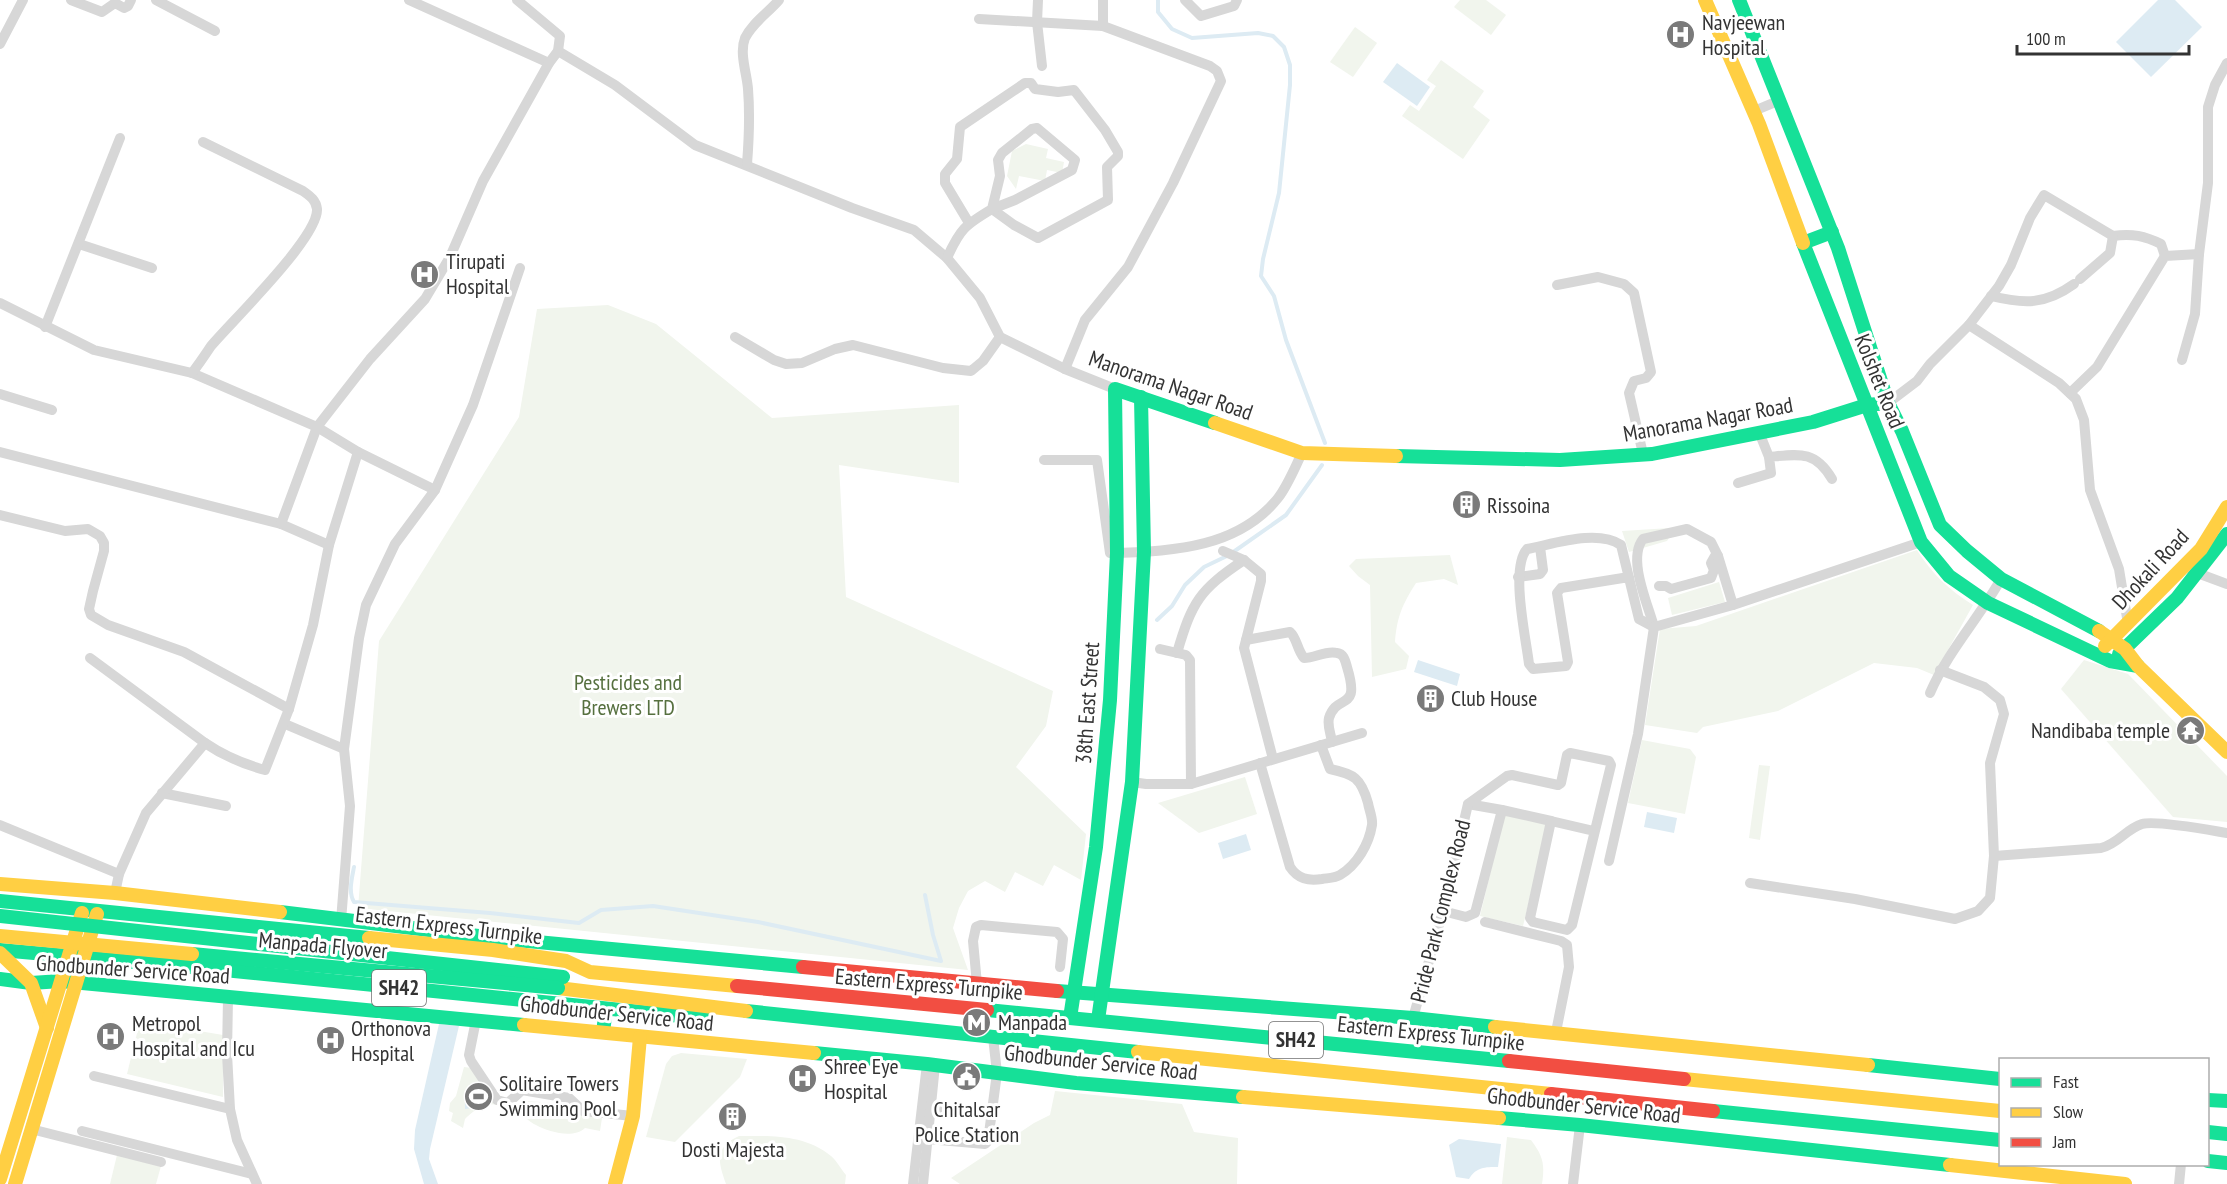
<svg xmlns="http://www.w3.org/2000/svg" width="2227" height="1184" viewBox="0 0 2227 1184" font-family="'PT Sans Narrow',sans-serif">
  <style>
    .green { fill: #f1f5ed }
    .water { fill: #ddebf3 }
    .lines { fill: none; stroke-linecap: round; stroke-linejoin: round }
    .stream { stroke: #ddebf3; stroke-width: 4 }
    .street { stroke: #d7d7d7; stroke-width: 10 }
    .fast { stroke: #16e098; stroke-width: 14 }
    .slow { stroke: #ffcf43; stroke-width: 14 }
    .jam { stroke: #f24e42; stroke-width: 14 }
    .fast-bridge { stroke: #16e098; stroke-width: 14 }
    .slow-bridge { stroke: #ffcf43; stroke-width: 14 }
    .labels { text-anchor: middle; stroke-width: 6; stroke-linejoin: round; paint-order: stroke }
    .shield { fill: #fff; stroke: #707070; stroke-width: 1.5 }
    .shield-label { font-size: 21px; font-weight: bold; fill: #333 }
    .poi-label { font-size: 22px; fill: #333; stroke: #fff; text-anchor: start }
    .street-label { font-size: 22px; fill: #333; stroke: #fff }
    .park-label { font-size: 22px; fill: #56703f; stroke: #fff }
  </style>
  <rect width="100%" height="100%" fill="#fff"/>
  <g class="green">
    <polygon points="1460,0 1486,0 1506,15 1491,35 1454,7"/>
    <polygon points="1355,27 1377,43 1353,77 1330,62"/>
    <polygon points="1441,60 1484,91 1473,107 1490,120 1463,159 1402,116 1410,105 1419,111 1436,86 1427,80"/>
    <polygon points="1026,144 1048,149 1046,158 1064,162 1062,173 1047,170 1045,181 1019,176 1016,189 1007,176 1012,151"/>
    <polygon points="608,305 656,324 772,418 959,405 959,483 839,465 846,597 1053,691 1046,726 1016,767 1086,834 1081,880 1054,865 1043,886 1015,872 1005,892 985,881 968,891 959,908 953,928 968,970 358,908 379,641 519,417 537,309"/>
    <polygon points="1670,528 1671,535 1667,541 1629,552 1622,531"/>
    <path d="M 1917,550 C 1932,574 1949,590 1973,605 L 1934,675 L 1917,668 L 1874,663 L 1778,711 L 1703,727 L 1697,733 L 1645,725 L 1660,629 L 1696,626 Z"/>
    <path d="M 1450,555 L 1458,585 L 1444,579 L 1416,583 C 1402,605 1397,617 1395,642 L 1409,656 L 1406,669 L 1372,677 L 1370,585 L 1358,576 L 1349,566 L 1356,559 Z"/>
    <polygon points="1719,582 1725,602 1672,615 1668,598"/>
    <polygon points="2084,660 2128,674 2227,776 2227,822 2173,817 2061,689"/>
    <polygon points="1642,740 1690,749 1696,757 1685,814 1628,803"/>
    <polygon points="1759,765 1770,766 1760,840 1749,838"/>
    <polygon points="1245,777 1257,814 1199,833 1158,803"/>
    <polygon points="1505,812 1548,821 1523,926 1480,916"/>
    <polygon points="140,1021 223,1035 223,1097 127,1074"/>
    <polygon points="681,1053 747,1059 740,1077 675,1142 646,1137 666,1064 672,1056"/>
    <path d="M 464,1067 L 472,1068 L 499,1104 L 514,1106 L 523,1101 L 561,1103 L 579,1115 L 602,1118 L 600,1131 L 585,1128 C 573,1139 549,1132 536,1125 C 529,1122 523,1115 517,1110 C 510,1106 492,1103 484,1105 C 478,1107 470,1114 465,1119 L 463,1128 L 451,1121 L 453,1113 L 449,1111 L 450,1103 L 456,1096 Z"/>
    <polygon points="1055,1091 1182,1104 1194,1132 1238,1138 1237,1184 960,1184 951,1178 1034,1123 1050,1115"/>
    <path d="M 739,1136 C 771,1136 804,1134 831,1156 C 837,1161 841,1169 846,1175 L 845,1184 L 726,1184 C 718,1162 714,1147 739,1136 Z"/>
    <path d="M 1507,1137 L 1531,1140 C 1543,1156 1545,1164 1542,1184 L 1502,1184 Z"/>
    <polygon points="117,1155 161,1166 156,1184 110,1184"/>
  </g>
  <g class="water">
    <polygon points="2158,0 2175,0 2202,27 2151,77 2116,42"/>
    <polygon points="1397,63 1430,87 1417,106 1383,82"/>
    <polygon points="1418,660 1460,674 1457,686 1414,672"/>
    <polygon points="1647,812 1677,818 1674,833 1644,827"/>
    <polygon points="1246,834 1251,850 1223,859 1218,843"/>
    <polygon points="439,1024 459,1026 430,1149 429,1159 438,1184 424,1184 414,1149 415,1130"/>
    <polygon points="475,1083 490,1103 485,1106 477,1103 472,1108 465,1109 465,1103 471,1093 468,1087"/>
    <path d="M 1459,1139 L 1501,1144 L 1498,1167 C 1485,1167 1476,1167 1469,1179 L 1456,1177 L 1449,1145 Z"/>
  </g>
  <g class="lines">
    <g class="stream">
      <polyline points="1158,0 1158,12 1172,29 1192,38 1258,33 1273,36 1284,47 1290,65 1290,85 1279,193 1263,259 1261,276 1274,296 1286,340 1325,443"/>
      <polyline points="1157,620 1172,606 1185,585 1204,567 1229,555 1286,515 1322,465"/>
      <path d="M 354,867 C 352,878 348,892 354,902 L 490,913 L 579,923 L 601,910 L 653,906 L 758,922 L 941,961 L 933,935 L 925,895"/>
    </g>
    <g class="street">
      <polyline points="71,0 102,12 115,3 124,8 128,6 131,0"/>
      <polyline points="156,0 215,31"/>
      <polyline points="409,0 549,63"/>
      <polyline points="1038,0 1037,22 1042,66"/>
      <polyline points="1185,0 1201,16 1234,6 1237,0"/>
      <polyline points="979,19 1103,26"/>
      <polyline points="0,44 23,0"/>
      <polyline points="558,51 615,85 695,145 852,208 914,230 947,258 980,298 1000,337 1065,369 1115,389"/>
      <polyline points="1754,111 1780,100"/>
      <path d="M 747,164 C 749,139 750,114 748,89 C 747,74 739,53 745,38 C 753,22 768,13 779,0"/>
      <polyline points="969,223 945,183 945,174 957,159 960,127 1025,83 1031,83 1035,89 1058,92 1074,90 1105,130 1118,152 1118,156 1107,167 1108,200 1038,238 1014,225 992,209"/>
      <path d="M 2113,236 C 2132,233 2145,236 2161,244 L 2165,256"/>
      <polyline points="79,244 152,268"/>
      <path d="M 947,258 C 960,229 965,225 992,209 L 1000,176 L 998,160 L 1002,153 L 1032,129 L 1037,128 L 1075,160 L 1072,170 L 1015,200 L 992,209"/>
      <polyline points="2080,279 2110,253 2113,236"/>
      <polyline points="1557,285 1598,277 1624,284 1634,293 1651,372 1646,378 1634,381 1629,393 1643,454"/>
      <path d="M 1991,296 C 2024,304 2045,305 2074,284"/>
      <polyline points="0,303 94,350 192,373 317,427 358,452 435,490"/>
      <polyline points="1969,325 2059,383 2076,399 2084,420 2090,490 2119,569 2128,624"/>
      <polyline points="45,327 120,138"/>
      <polyline points="735,337 774,360 786,364 802,363 835,349 853,345 943,368 971,371 983,361 1000,337"/>
      <polyline points="2182,360 2195,314 2199,254"/>
      <polyline points="1065,369 1085,320 1128,267 1173,183 1221,81 1217,71 1210,66 1103,26 1103,0"/>
      <path d="M 192,373 C 199,364 205,355 211,346 C 232,321 319,237 317,209 C 316,200 310,196 303,191 L 203,142"/>
      <polyline points="2070,393 2097,367 2165,256 2199,254 2208,183 2208,107 2215,85 2227,63"/>
      <polyline points="0,394 52,410"/>
      <polyline points="1888,403 1917,381 1930,364 1969,325 1999,286 2011,265 2030,218 2044,195 2113,236"/>
      <polyline points="1759,432 1769,457"/>
      <polyline points="0,452 281,524 329,545"/>
      <polyline points="1044,460 1097,460 1110,553"/>
      <path d="M 1738,483 L 1771,473 L 1769,457 C 1799,454 1815,450 1832,479"/>
      <polyline points="0,515 65,531 88,529 100,536 104,543 104,551 93,591 89,609 91,615 108,625 184,652 289,709"/>
      <polyline points="281,524 317,427 370,359 425,299 450,257 483,181 549,63 558,51 560,36 517,0"/>
      <polyline points="1223,551 1244,560 1261,574 1261,581 1244,648 1273,759"/>
      <path d="M 1117,553 C 1175,551 1239,547 1278,498 C 1288,485 1295,467 1302,453"/>
      <polyline points="2192,571 2227,584"/>
      <polyline points="1518,577 1540,574 1543,570 1540,547"/>
      <path d="M 1629,577 L 1561,588 L 1557,593 L 1568,662 L 1566,666 L 1533,669 L 1529,664 C 1526,638 1510,568 1527,549 C 1554,544 1597,529 1621,545 L 1639,619 L 1654,627"/>
      <polyline points="1659,586 1666,586 1671,589 1711,578 1714,570 1711,563 1715,556 1718,556"/>
      <path d="M 1654,627 C 1648,604 1627,559 1643,539 L 1687,529 L 1711,542 L 1718,556 L 1733,605"/>
      <path d="M 1246,640 L 1290,632 C 1297,638 1297,650 1304,658 C 1315,658 1326,650 1337,653 C 1344,654 1345,660 1347,667 C 1361,713 1337,692 1329,718 C 1327,726 1331,734 1332,742"/>
      <polyline points="1160,649 1186,655 1190,660 1191,784"/>
      <path d="M 1177,653 C 1192,602 1199,590 1244,560"/>
      <polyline points="90,658 205,743"/>
      <path d="M 1930,693 C 1948,651 1979,618 2001,579"/>
      <polyline points="285,724 344,749"/>
      <path d="M 1260,763 L 1290,867 C 1298,879 1308,881 1322,879 C 1328,878 1335,878 1340,875 C 1357,865 1369,844 1372,825 C 1373,818 1369,810 1368,803 C 1361,778 1354,774 1330,769 L 1321,745"/>
      <polyline points="1132,782 1146,784 1191,784 1362,733"/>
      <polyline points="162,793 226,806"/>
      <polyline points="1468,804 1502,810"/>
      <polyline points="0,825 119,874"/>
      <path d="M 1994,856 L 2101,848 C 2118,844 2126,829 2142,824 C 2156,820 2209,830 2227,833"/>
      <polyline points="1609,861 1638,734 1654,627 1733,605 1921,542"/>
      <polyline points="1750,883 1855,899 1955,919 1978,911 1990,898 1994,856 1990,763 2004,714 2000,700 1984,687 1940,670"/>
      <path d="M 115,893 L 119,874 L 146,813 L 205,743 C 224,756 243,764 265,770 L 289,709 L 313,625 L 329,545 L 358,452"/>
      <polyline points="1443,911 1466,917 1475,913 1502,810 1551,821"/>
      <polyline points="341,921 350,806 344,749 359,638 366,605 395,544 435,490 473,405 520,268"/>
      <polyline points="1485,922 1561,941 1567,945 1569,967 1556,1032"/>
      <polyline points="977,984 973,941 976,927 981,925 1057,932 1063,939 1060,967"/>
      <polyline points="228,998 227,1054 230,1109 237,1140 257,1184"/>
      <polyline points="1413,1018 1443,911 1468,804 1507,776 1512,775 1558,785 1561,783 1567,755 1570,753 1609,761 1611,765 1572,925 1567,930 1533,922 1530,918 1551,821 1594,831"/>
      <polyline points="476,1020 469,1055 471,1061 497,1100 508,1103 522,1090 569,1098 583,1111 633,1116"/>
      <polyline points="94,1076 230,1109"/>
      <polyline points="931,1107 992,1114"/>
      <polyline points="31,1129 161,1162"/>
      <polyline points="82,1131 252,1174"/>
      <polyline points="928,1139 985,1144 988,1141 997,1073 993,1037"/>
      <polyline points="913,1184 927,1064"/>
      <polyline points="923,1184 935,1065"/>
      <polyline points="1573,1184 1580,1125"/>
      <polyline points="2179,1184 2181,1164"/>
    </g>
    <g class="fast">
      <polyline points="1739,0 1838,248 1888,403 1902,431 1940,525 1967,551 2001,579 2099,631"/>
      <polyline points="1803,243 1921,542 1949,576 1988,603 2110,661 2138,666"/>
      <polyline points="1803,243 1832,232"/>
      <polyline points="1396,456 1560,460 1652,454 1813,422 1867,405 1888,403"/>
      <polyline points="2119,654 2177,598 2227,534"/>
      <polyline points="0,901 369,938"/>
      <polyline points="280,912 495,938 803,967"/>
      <polyline points="0,950 224,970 691,1017 712,1007"/>
      <polyline points="0,979 31,983 61,981 524,1025"/>
      <polyline points="1057,991 1413,1018 1495,1027"/>
      <polyline points="987,1010 1509,1061"/>
      <polyline points="746,1011 1138,1052"/>
      <polyline points="1070,1018 1096,847 1110,700 1117,553 1115,389 1215,423"/>
      <polyline points="1098,1020 1132,782 1144,552 1141,397"/>
      <polyline points="603,1032 606,1009"/>
      <polyline points="814,1053 927,1064 1076,1083 1243,1097"/>
      <polyline points="1868,1065 2000,1079"/>
      <polyline points="2208,1100 2227,1101"/>
      <polyline points="1713,1111 2000,1140"/>
      <polyline points="1499,1118 1580,1125 1950,1165"/>
      <polyline points="2208,1132 2227,1134"/>
      <polyline points="2208,1161 2227,1163"/>
    </g>
    <g class="slow">
      <polyline points="1705,0 1759,124 1803,243"/>
      <polyline points="1215,423 1302,453 1396,456"/>
      <polyline points="2099,631 2125,649 2138,666 2227,752"/>
      <polyline points="2105,646 2201,549 2227,507"/>
      <polyline points="0,884 115,893 280,912"/>
      <polyline points="369,938 493,950 566,961 590,972 737,986"/>
      <polyline points="0,953 31,983 47,1028"/>
      <polyline points="558,988 746,1011"/>
      <polyline points="524,1025 814,1053"/>
      <polyline points="1495,1027 1868,1065"/>
      <polyline points="1138,1052 1551,1094"/>
      <polyline points="1684,1079 2000,1111"/>
      <polyline points="1243,1097 1499,1118"/>
      <polyline points="1950,1165 2125,1184"/>
      <polyline points="0,1179 82,913"/>
      <polyline points="15,1184 97,914"/>
      <polyline points="615,1184 633,1116 640,1037"/>
    </g>
    <g class="jam">
      <polyline points="803,967 1057,991"/>
      <polyline points="737,986 987,1010"/>
      <polyline points="1509,1061 1684,1079"/>
      <polyline points="1551,1094 1713,1111"/>
    </g>
    <g class="fast-bridge">
      <polyline points="0,916 563,977"/>
      <polyline points="192,954 558,988"/>
    </g>
    <polyline class="slow-bridge" points="0,936 192,954"/>
  </g>
  <defs>
    <symbol id="hospital-disc" viewBox="-11 -11 22 22"><circle r="9.5" fill="#7a7a7a" stroke="#fff"/><path d="M-5-5h3v3.5h4V-5h3V5h-3V1.5h-4V5h-3Z" fill="#fff"/></symbol>
    <symbol id="building-disc" viewBox="-11 -11 22 22"><circle r="9.5" fill="#7a7a7a" stroke="#fff"/><path d="M-4-6H4V6H1V3H-1V6H-4ZM-2.5-4.3h1.7v1.8h-1.7ZM.8-4.3h1.7v1.8H.8ZM-2.5-1h1.7V.8h-1.7ZM.8-1h1.7V.8H.8Z" fill="#fff"/></symbol>
    <symbol id="temple-disc" viewBox="-11 -11 22 22"><circle r="9.5" fill="#7a7a7a" stroke="#fff"/><path d="M0-6L5-2H3V0L6.5 2.5H4V6H1.5V3h-3V6H-4V2.5H-6.5L-3 0V-2H-5Z" fill="#fff"/></symbol>
    <symbol id="metro-disc" viewBox="-11 -11 22 22"><circle r="9.5" fill="#7a7a7a" stroke="#fff"/><path d="M-5.5 5V-5H-3L0 0L3-5H5.5V5H3V-.5L0 4L-3-.5V5Z" fill="#fff"/></symbol>
    <symbol id="civic-disc" viewBox="-11 -11 22 22"><circle r="9.5" fill="#7a7a7a" stroke="#fff"/><path d="M-.6-6.5H3V-4.5H.6V-3L4-1V1h2V6H-6V1h2V-1L-.6-3ZM-1.2 2.5V6h2.4V2.5Z" fill="#fff"/></symbol>
    <symbol id="stadium-disc" viewBox="-11 -11 22 22"><circle r="9.5" fill="#7a7a7a" stroke="#fff"/><path d="M0-5a6.5 5 0 1 0 0 10a6.5 5 0 1 0 0-10ZM-3.5-1.8h7v3.6h-7Z" fill="#fff"/></symbol>
  </defs>
  <g fill-rule="evenodd">
    <use href="#hospital-disc" x="1664" y="18" width="33" height="33"/>
    <use href="#hospital-disc" x="408" y="258" width="33" height="33"/>
    <use href="#building-disc" x="1450" y="488" width="33" height="33"/>
    <use href="#building-disc" x="1414" y="682" width="33" height="33"/>
    <use href="#temple-disc" x="2174" y="714" width="33" height="33"/>
    <use href="#metro-disc" x="960" y="1006" width="33" height="33"/>
    <use href="#hospital-disc" x="94" y="1020" width="33" height="33"/>
    <use href="#hospital-disc" x="314" y="1024" width="33" height="33"/>
    <use href="#civic-disc" x="950" y="1060" width="33" height="33"/>
    <use href="#hospital-disc" x="786" y="1062" width="33" height="33"/>
    <use href="#stadium-disc" x="462" y="1080" width="33" height="33"/>
    <use href="#building-disc" x="716" y="1100" width="33" height="33"/>
  </g>
  <g class="labels">
    <g class="shield">
      <rect x="372" y="970" width="54" height="36" rx="4.5"/>
      <rect x="1269" y="1022" width="54" height="36" rx="4.5"/>
    </g>
    <g class="shield-label">
      <text x="399" y="995">SH42</text>
      <text x="1296" y="1047">SH42</text>
    </g>
    <g class="poi-label">
      <text x="1702" y="30">Navjeewan<tspan x="1702" dy="25">Hospital</tspan></text>
      <text x="446" y="269">Tirupati<tspan x="446" dy="25">Hospital</tspan></text>
      <text x="1487" y="513">Rissoina</text>
      <text x="1451" y="706">Club House</text>
      <text x="2170" y="738" text-anchor="end">Nandibaba temple</text>
      <text x="998" y="1030">Manpada</text>
      <text x="132" y="1031">Metropol<tspan x="132" dy="25">Hospital and Icu</tspan></text>
      <text x="351" y="1036">Orthonova<tspan x="351" dy="25">Hospital</tspan></text>
      <text x="824" y="1074">Shree Eye<tspan x="824" dy="25">Hospital</tspan></text>
      <text x="499" y="1091">Solitaire Towers<tspan x="499" dy="25">Swimming Pool</tspan></text>
      <text x="967" y="1117" text-anchor="middle">Chitalsar<tspan x="967" dy="25">Police Station</tspan></text>
      <text x="733" y="1157" text-anchor="middle">Dosti Majesta</text>
    </g>
    <g class="street-label">
      <text transform="translate(1880 381) rotate(68)" y="8">Kolshet Road</text>
      <text transform="translate(1171 385) rotate(19)" y="8">Manorama Nagar Road</text>
      <text transform="translate(1708 419) rotate(-10)" y="8">Manorama Nagar Road</text>
      <text transform="translate(2150 569) rotate(-47)" y="8">Dhokali Road</text>
      <text transform="translate(1087 703) rotate(-86)" y="8">38th East Street</text>
      <text transform="translate(1440 911) rotate(-76)" y="8">Pride Park Complex Road</text>
      <text transform="translate(449 925) rotate(7)" y="8">Eastern Express Turnpike</text>
      <text transform="translate(323 945) rotate(5)" y="8">Manpada Flyover</text>
      <text transform="translate(133 969) rotate(4)" y="8">Ghodbunder Service Road</text>
      <text transform="translate(929 984) rotate(5)" y="8">Eastern Express Turnpike</text>
      <text transform="translate(617 1013) rotate(6)" y="8">Ghodbunder Service Road</text>
      <text transform="translate(1431 1033) rotate(6)" y="8">Eastern Express Turnpike</text>
      <text transform="translate(1101 1062) rotate(6)" y="8">Ghodbunder Service Road</text>
      <text transform="translate(1584 1105) rotate(6)" y="8">Ghodbunder Service Road</text>
    </g>
    <g class="park-label">
      <text x="628" y="690">Pesticides and<tspan x="628" dy="25">Brewers LTD</tspan></text>
    </g>
  </g>
  <rect x="1999" y="1058" width="210" height="108" fill="#ffffff" stroke="#adadad" stroke-width="1.5"/>
  <rect x="2011" y="1078" width="30" height="9" fill="#16e098" stroke="#adadad" stroke-width="1.5"/>
  <text x="2053" y="1088" font-size="18" fill="#333333">Fast</text>
  <rect x="2011" y="1108" width="30" height="9" fill="#ffcf43" stroke="#adadad" stroke-width="1.5"/>
  <text x="2053" y="1118" font-size="18" fill="#333333">Slow</text>
  <rect x="2011" y="1138" width="30" height="9" fill="#f24e42" stroke="#adadad" stroke-width="1.5"/>
  <text x="2053" y="1148" font-size="18" fill="#333333">Jam</text>
  <path d="M2017 45v9h172v-9" fill="none" stroke="#333333" stroke-width="3"/>
  <text x="2026" y="45" font-size="18" fill="#333333" stroke="#ffffff" stroke-width="4.5" paint-order="stroke">100 m</text>
</svg>
